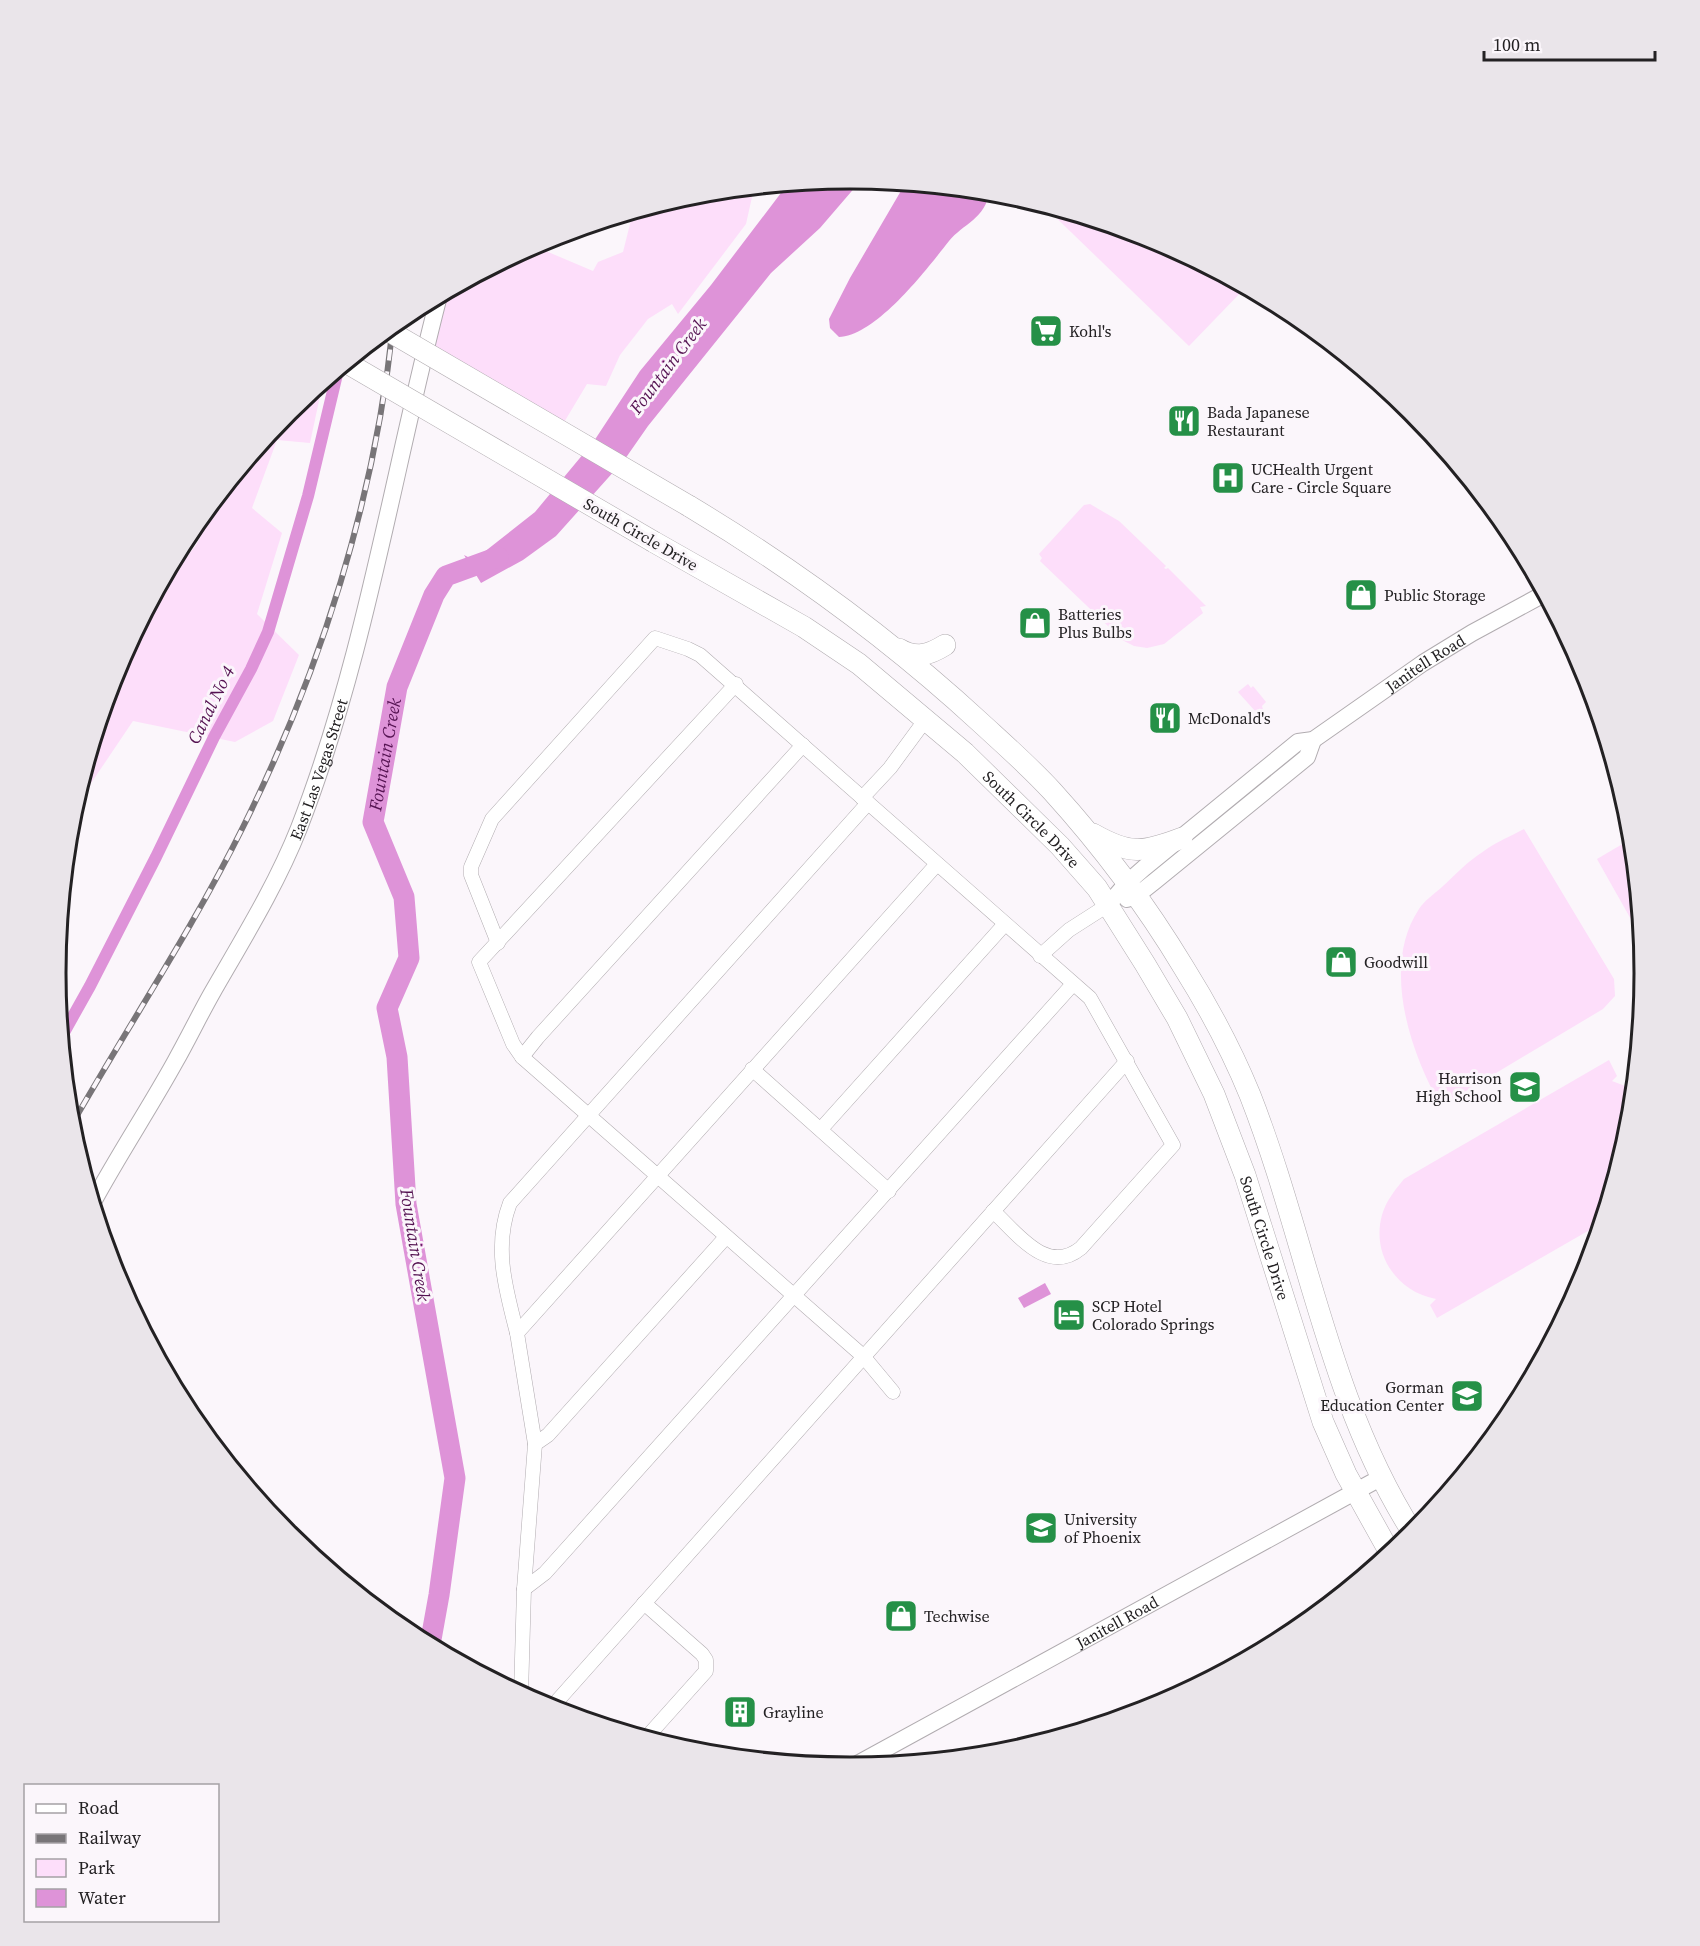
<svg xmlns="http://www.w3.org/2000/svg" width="1700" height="1946" viewBox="0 0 1700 1946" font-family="'Source Serif 4',serif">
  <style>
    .green { fill: #fddefa }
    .water { fill: #de93d8 }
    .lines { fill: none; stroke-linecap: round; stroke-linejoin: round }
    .canal { stroke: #de93d8; stroke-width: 12 }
    .river { stroke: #de93d8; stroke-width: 21 }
    .minor-casing { stroke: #b1acb0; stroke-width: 15 }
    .tertiary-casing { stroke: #b1acb0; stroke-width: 18 }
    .primary-casing { stroke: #b1acb0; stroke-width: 22 }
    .minor { stroke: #fff; stroke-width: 14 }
    .tertiary { stroke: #fff; stroke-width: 16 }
    .primary { stroke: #fff; stroke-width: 21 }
    .rail-casing { stroke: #787578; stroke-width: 6 }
    .rail { stroke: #fbf6fb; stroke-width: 4; stroke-dasharray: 11; stroke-linecap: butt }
    .primary-bridge-casing { stroke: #b1acb0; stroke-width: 22; stroke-linecap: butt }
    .primary-bridge { stroke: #fff; stroke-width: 21 }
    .labels { text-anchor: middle; stroke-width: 6; stroke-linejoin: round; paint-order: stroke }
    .poi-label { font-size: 16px; fill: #232123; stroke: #fbf6fb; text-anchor: start }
    .street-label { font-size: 16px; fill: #232123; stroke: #fbf6fb }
    .water-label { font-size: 18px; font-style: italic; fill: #551352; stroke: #fbf6fb }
    .rim { fill: none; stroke: #232123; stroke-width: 3 }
  </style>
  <rect width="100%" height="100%" fill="#fbf6fb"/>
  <g class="green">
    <polygon points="754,188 746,224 678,314 672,304 648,319 620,355 606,386 587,384 560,429 423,359 439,296 534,246 593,271 598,262 623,252 633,212 695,194"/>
    <polygon points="1043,205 1154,239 1245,288 1189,346"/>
    <polygon points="323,382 310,443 277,440 252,508 282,533 257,614 299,655 273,721 235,742 133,721 73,810 116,669 152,602 196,545 214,511 219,495 288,411"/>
    <polygon points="1090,504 1119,521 1166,566 1164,568 1166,569 1168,568 1206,606 1200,607 1203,613 1164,644 1147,648 1134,646 1122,640 1108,626 1040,561 1042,558 1039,554 1084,505"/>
    <polygon points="1248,684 1251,688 1253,686 1266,702 1262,706 1264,713 1268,716 1265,722 1238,692"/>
    <path d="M 1524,829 L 1614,979 L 1615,996 L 1603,1009 L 1441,1106 C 1410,1052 1381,966 1419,909 C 1424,901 1434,894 1442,887 C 1455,875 1468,861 1484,851 C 1496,842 1511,836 1524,829 Z"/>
    <polygon points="1631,839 1640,929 1637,930 1597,859"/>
    <path d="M 1609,1060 L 1617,1076 L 1612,1081 L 1633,1089 L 1629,1128 L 1600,1224 L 1437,1318 L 1430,1305 L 1436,1299 C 1397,1292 1371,1254 1382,1215 C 1386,1201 1395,1190 1404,1179 Z"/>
  </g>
  <g class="water">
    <polygon points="850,179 855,179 857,185 820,228 771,273 648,426 625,459 556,536 523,560 481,583 464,555 474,560 535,512 594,441 640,371 711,285 787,185"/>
    <path d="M 905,184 L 989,192 C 986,218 963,224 949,241 C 927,269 876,336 839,337 L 830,328 L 829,319 L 850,278 Z"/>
    <polygon points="1045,1283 1051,1294 1024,1308 1018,1298"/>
  </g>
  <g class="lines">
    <polyline class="canal" points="62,1036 90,986 156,857 214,737 251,669 268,632 308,496 338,370"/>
    <path class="river" id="s1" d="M 430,1645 L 439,1595 L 455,1478 L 406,1204 L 397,1057 L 387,1008 L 409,958 L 404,897 L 373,822 L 397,687 L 434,595 L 446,576 L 498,557"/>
    <defs>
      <g id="minor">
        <polyline points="736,684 479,962 513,1044 522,1057 863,1356 893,1392"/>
        <polyline points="862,798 890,768 926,719"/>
        <path d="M 498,943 L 471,875 L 471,867 L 492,819 L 655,638 L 688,649 L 700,655 L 1090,998 L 1173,1145 L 1081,1248 C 1047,1276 1017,1233 993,1211"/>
        <polyline points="1040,956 1069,930 1108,905"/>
        <polyline points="522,1057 538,1037 803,745"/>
        <polyline points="752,1069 889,1191"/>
        <polyline points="821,1129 1004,925"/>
        <path d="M 517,1333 C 506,1290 493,1247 510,1203 L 868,803"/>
        <polyline points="535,1444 548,1435 726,1237"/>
        <polyline points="524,1589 545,1573 1073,984"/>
        <polyline points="644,1603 702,1654 706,1660 706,1671 646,1738"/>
        <polyline points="521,1694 524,1589 535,1444 517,1333 937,864"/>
        <polyline points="551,1708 1127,1061"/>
      </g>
      <g id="tertiary">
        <polyline points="1127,899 1136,896 1155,881 1307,757 1313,740"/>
        <path id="s2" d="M 1108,905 L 1127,883 L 1144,868 L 1298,742 L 1313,740 L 1423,663 L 1472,633 L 1544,594"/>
        <path id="s3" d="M 93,1202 C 119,1154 149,1109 175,1062 C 188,1039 199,1016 212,993 C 243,939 276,886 299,828 C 365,658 393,472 439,296"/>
        <path id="s4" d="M 852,1767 L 1382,1477"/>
      </g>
      <g id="primary">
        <path d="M 689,506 C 794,569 891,640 981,723 C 1005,745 1030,767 1052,791 C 1101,845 1146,905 1184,968 C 1209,1008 1232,1051 1250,1095 C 1307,1240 1328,1400 1413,1533"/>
        <path id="s5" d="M 654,542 L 804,627 L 859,664 L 965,753 L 1060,846 L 1097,888 L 1145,964 L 1177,1018 L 1214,1094 L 1245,1175 L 1323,1422 L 1346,1474 L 1390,1553"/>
        <path d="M 899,649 C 916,659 929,655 945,645"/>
        <path d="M 1093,834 C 1130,855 1143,853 1182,838"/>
      </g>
    </defs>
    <use href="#minor" class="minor-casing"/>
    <use href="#tertiary" class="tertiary-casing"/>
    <use href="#primary" class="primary-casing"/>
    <use href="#minor" class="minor"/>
    <use href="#tertiary" class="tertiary"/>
    <use href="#primary" class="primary"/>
    <defs>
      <path id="rail" d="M 71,1126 C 128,1026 192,930 243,827 C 321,670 375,499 393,325"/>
    </defs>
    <use href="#rail" class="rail-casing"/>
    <use href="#rail" class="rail"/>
    <defs>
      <g id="primary-bridge">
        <polyline points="387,330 689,506"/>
        <polyline points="347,363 654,542"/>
      </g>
    </defs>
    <use href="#primary-bridge" class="primary-bridge-casing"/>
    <use href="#primary-bridge" class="primary-bridge"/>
  </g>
  <defs>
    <symbol id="supermarket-square" viewBox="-11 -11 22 22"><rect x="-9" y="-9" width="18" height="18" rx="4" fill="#259047" stroke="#fbf6fb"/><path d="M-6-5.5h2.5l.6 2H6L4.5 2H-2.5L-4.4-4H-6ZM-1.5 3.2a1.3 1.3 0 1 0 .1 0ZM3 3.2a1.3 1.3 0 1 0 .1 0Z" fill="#fff"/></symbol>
    <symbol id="restaurant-square" viewBox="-11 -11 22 22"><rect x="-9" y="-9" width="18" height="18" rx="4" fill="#259047" stroke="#fbf6fb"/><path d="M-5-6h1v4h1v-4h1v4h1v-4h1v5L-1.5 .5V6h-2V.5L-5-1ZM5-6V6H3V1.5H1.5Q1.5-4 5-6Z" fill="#fff"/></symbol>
    <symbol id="hospital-square" viewBox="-11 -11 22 22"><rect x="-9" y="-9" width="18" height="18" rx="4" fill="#259047" stroke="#fbf6fb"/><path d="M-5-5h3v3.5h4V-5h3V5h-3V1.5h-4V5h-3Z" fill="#fff"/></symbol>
    <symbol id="shop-square" viewBox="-11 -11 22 22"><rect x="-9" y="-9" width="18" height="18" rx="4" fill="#259047" stroke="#fbf6fb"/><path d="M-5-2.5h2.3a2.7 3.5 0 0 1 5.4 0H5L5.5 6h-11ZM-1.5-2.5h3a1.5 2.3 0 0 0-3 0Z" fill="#fff"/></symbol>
    <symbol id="school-square" viewBox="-11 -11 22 22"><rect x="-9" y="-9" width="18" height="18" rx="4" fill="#259047" stroke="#fbf6fb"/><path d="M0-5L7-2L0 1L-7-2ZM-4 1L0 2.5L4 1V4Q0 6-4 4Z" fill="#fff"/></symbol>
    <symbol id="hotel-square" viewBox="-11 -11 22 22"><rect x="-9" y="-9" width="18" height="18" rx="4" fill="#259047" stroke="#fbf6fb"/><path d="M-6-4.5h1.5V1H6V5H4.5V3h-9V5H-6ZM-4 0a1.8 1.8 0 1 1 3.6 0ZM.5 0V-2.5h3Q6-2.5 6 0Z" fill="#fff"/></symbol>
    <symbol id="university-square" viewBox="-11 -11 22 22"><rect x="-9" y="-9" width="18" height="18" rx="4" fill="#259047" stroke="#fbf6fb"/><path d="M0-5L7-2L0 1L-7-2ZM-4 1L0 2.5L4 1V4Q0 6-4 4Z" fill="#fff"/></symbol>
    <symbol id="building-square" viewBox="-11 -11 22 22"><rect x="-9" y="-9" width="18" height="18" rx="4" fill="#259047" stroke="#fbf6fb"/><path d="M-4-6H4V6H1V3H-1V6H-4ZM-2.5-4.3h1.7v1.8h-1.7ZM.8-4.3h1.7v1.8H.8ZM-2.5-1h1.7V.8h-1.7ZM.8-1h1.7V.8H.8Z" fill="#fff"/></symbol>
  </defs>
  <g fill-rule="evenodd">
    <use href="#supermarket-square" x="1027" y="312" width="38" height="38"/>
    <use href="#restaurant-square" x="1165" y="402" width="38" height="38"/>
    <use href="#hospital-square" x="1209" y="459" width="38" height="38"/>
    <use href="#shop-square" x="1342" y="576" width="38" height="38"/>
    <use href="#shop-square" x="1016" y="604" width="38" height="38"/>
    <use href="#restaurant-square" x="1146" y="699" width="38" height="38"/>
    <use href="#shop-square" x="1322" y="943" width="38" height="38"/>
    <use href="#school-square" x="1506" y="1068" width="38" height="38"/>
    <use href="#hotel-square" x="1050" y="1296" width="38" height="38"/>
    <use href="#school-square" x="1448" y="1377" width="38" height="38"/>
    <use href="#university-square" x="1022" y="1509" width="38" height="38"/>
    <use href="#shop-square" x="882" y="1597" width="38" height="38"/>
    <use href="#building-square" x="721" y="1693" width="38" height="38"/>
  </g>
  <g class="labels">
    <g class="poi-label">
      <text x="1069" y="337">Kohl's</text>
      <text x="1207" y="418">Bada Japanese<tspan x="1207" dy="18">Restaurant</tspan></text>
      <text x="1251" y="475">UCHealth Urgent<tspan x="1251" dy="18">Care - Circle Square</tspan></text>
      <text x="1384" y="601">Public Storage</text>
      <text x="1058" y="620">Batteries<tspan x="1058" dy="18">Plus Bulbs</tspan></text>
      <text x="1188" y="724">McDonald's</text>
      <text x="1364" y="968">Goodwill</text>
      <text x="1502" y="1084" text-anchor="end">Harrison<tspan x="1502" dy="18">High School</tspan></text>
      <text x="1092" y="1312">SCP Hotel<tspan x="1092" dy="18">Colorado Springs</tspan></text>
      <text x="1444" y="1393" text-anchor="end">Gorman<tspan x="1444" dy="18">Education Center</tspan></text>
      <text x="1064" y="1525">University<tspan x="1064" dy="18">of Phoenix</tspan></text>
      <text x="924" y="1622">Techwise</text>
      <text x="763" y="1718">Grayline</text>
    </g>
    <g class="street-label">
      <text transform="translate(641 534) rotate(30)" y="6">South Circle Drive</text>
      <text dy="6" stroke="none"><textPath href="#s2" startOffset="402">Janitell Road</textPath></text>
      <text dy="6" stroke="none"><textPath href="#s3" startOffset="489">East Las Vegas Street</textPath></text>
      <text dy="6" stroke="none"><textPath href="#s5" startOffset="471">South Circle Drive</textPath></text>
      <text dy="6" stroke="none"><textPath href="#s5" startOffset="956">South Circle Drive</textPath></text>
      <text dy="6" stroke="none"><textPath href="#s4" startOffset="302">Janitell Road</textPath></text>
    </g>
    <g class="water-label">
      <text transform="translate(668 366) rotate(-53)" y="6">Fountain Creek</text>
      <text transform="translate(211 705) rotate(-64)" y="6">Canal No 4</text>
      <text dy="6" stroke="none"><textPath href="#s1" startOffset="910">Fountain Creek</textPath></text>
      <text transform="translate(415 1245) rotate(81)" y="6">Fountain Creek</text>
    </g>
  </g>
  <path d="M0 0H1700V1946H0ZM66 973a784 784 0 1 1 1568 0a784 784 0 1 1-1568 0Z" fill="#eae5ea" fill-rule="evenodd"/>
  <path class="rim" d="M66 973a784 784 0 1 1 1568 0a784 784 0 1 1-1568 0Z"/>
  <rect x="24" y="1784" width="195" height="138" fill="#fbf6fb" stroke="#a5a1a5" stroke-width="1.5"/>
  <rect x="36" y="1804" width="30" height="9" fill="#ffffff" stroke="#a5a1a5" stroke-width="1.5"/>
  <text x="78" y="1814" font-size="18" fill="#232123">Road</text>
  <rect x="36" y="1834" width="30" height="9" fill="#787578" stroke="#a5a1a5" stroke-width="1.5"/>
  <text x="78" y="1844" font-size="18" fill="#232123">Railway</text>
  <rect x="36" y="1859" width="30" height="18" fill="#fddefa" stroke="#a5a1a5" stroke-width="1.5"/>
  <text x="78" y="1874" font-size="18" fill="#232123">Park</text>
  <rect x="36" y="1889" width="30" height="18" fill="#de93d8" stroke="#a5a1a5" stroke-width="1.5"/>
  <text x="78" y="1904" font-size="18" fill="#232123">Water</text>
  <path d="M1484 51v9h171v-9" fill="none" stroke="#232123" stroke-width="3"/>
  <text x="1493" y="51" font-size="18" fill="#232123" stroke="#fbf6fb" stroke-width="4.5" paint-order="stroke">100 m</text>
</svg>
